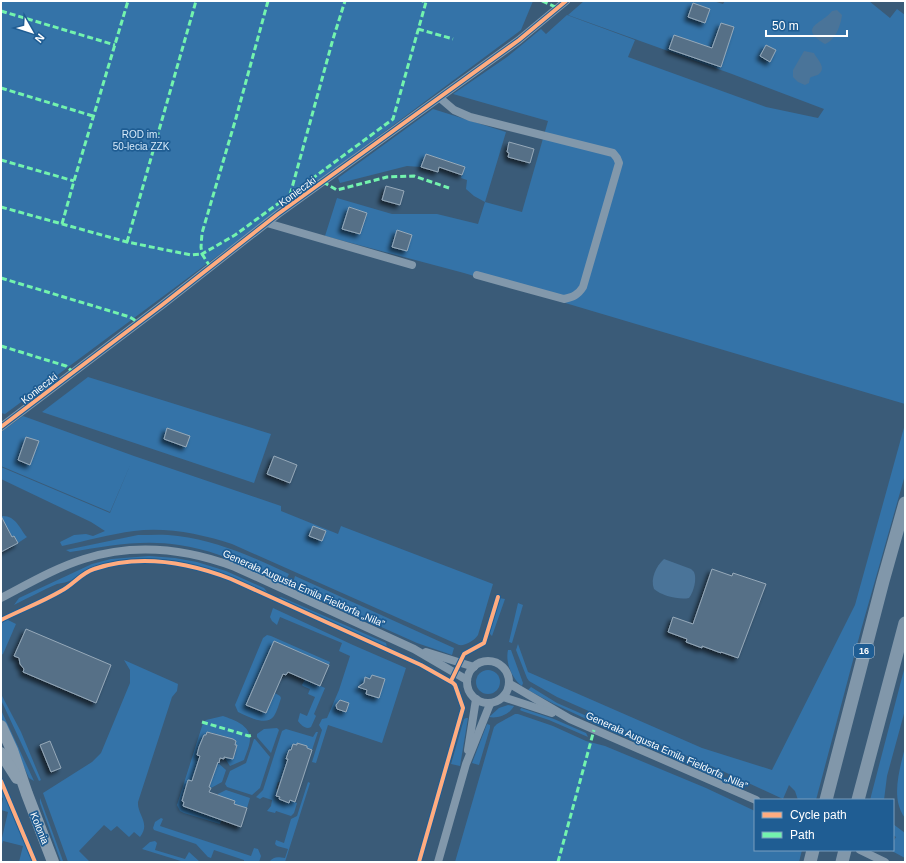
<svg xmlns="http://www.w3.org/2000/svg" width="906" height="863" viewBox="0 0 906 863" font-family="Helvetica,sans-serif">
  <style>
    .green { fill: #3473a8 }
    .water { fill: #4a7499 }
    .building { fill: #567087; stroke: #96a9b9; filter: url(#shadow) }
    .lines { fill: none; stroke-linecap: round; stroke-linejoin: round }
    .street { stroke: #8298ab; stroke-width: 8 }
    .secondary { stroke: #8a9eaf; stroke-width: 12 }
    .primary { stroke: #8197aa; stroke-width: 13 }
    .quiet { stroke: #73f3ae; stroke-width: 3; stroke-dasharray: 6 3; stroke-linecap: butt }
    .cycleway-casing { stroke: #1f5d93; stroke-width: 6 }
    .cycleway { stroke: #ffac80; stroke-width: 4 }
    .labels { text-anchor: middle; stroke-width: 3.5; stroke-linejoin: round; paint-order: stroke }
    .shield { fill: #1f5d93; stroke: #bccedf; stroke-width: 1 }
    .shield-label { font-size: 9px; font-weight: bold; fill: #fff }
    .park-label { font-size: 10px; fill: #d7eafa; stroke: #1f5d93 }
    .street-label { font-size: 10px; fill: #fff; stroke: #1f5d93 }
  </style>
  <defs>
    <filter id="shadow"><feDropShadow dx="-3.5" dy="3.5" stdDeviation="2" flood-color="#0009"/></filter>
  </defs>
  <rect width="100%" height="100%" fill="#3a5b78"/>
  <g class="green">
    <polygon points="1,1 533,1 521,30 5,414 1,413"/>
    <polygon points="584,1 713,1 723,4 725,1 869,1 890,18 897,9 905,15 905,404 464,273 325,236 337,198 392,214 437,214 478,224 485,202 474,196 466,189 467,180 461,178 464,167 426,154 421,167 407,166 340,183 338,178 433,109 506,132 485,202 522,212 548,121 453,94 507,57 541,29 546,34 567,15 635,40 628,57 766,107 818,118 824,109 732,74 568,15"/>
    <polygon points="88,377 271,434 254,483 42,412"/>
    <path d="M 23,416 L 134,456 L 281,506 L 281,511 L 338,534 L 341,526 L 493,584 L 478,635 C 474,641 465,646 459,645 L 232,544 C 201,534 167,527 134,531 C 110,534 86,541 62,546 L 60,542 L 74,535 L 86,534 L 93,536 L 105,531 L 91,522 L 1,479 L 1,467 L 110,513 L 131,463 L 110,512 L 1,466 L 1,432 Z"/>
    <polygon points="905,424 905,475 861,630 816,800 798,800 795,791 789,785 783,799 716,768 614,726 591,712 557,697 529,681 527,678 516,650 518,644 528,672 702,748 772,770 855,605"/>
    <path d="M 1,516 C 16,515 19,528 27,537 L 18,543 L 14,536 L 12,537 Z"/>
    <path d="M 138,535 C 151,535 165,534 178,536 C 218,541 253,557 289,574 L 286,580 L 282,582 C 249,567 216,550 179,545 C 143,539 106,546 70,552 L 66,550 Z"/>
    <path d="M 149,556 L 175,558 L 197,562 L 226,571 L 264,588 L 268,593 C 210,567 159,547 95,566 C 86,569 80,575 72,580 C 68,582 62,583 57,584 C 43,590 28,598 14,605 L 19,598 L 92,564 L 111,559 Z"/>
    <polygon points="295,576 454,648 452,655 417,643 294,588 293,583"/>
    <polygon points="281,597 386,643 387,647 278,598"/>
    <polygon points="499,598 505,599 492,636 489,633"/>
    <polygon points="518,603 523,605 512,643 509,642"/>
    <polygon points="273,608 353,645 406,668 382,743 328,725 316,763 312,762 322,730 319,725 322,719 327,718 339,690 350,656 339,651 342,643 280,617 277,625 272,621 270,617"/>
    <polygon points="6,619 16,624 3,654 1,655 1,622"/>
    <path d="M 267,635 L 271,636 L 330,662 L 329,665 L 274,641 L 246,705 L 266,713 L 275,693 L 280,696 L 281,698 C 279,704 277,711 274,716 C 266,727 247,716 238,712 L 235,705 L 263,638 Z"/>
    <path d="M 508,650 L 511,650 L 523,683 L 522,686 C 512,679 505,662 508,650 Z"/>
    <path d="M 124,660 L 178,684 L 177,691 L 172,697 L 138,802 C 137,815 151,823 140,837 L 134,832 L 129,837 L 117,826 L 111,831 L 104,825 L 79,851 L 90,862 L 68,862 L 43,793 L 92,762 L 101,753 L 130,683 L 130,670 Z"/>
    <polygon points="905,666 905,710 887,776 884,800 870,800"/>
    <circle cx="488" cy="682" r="12"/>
    <path d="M 305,679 L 325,688 L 314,714 L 316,716 L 311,727 C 306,730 301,725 298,721 L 300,713 L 307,716 L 315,697 L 308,694 L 310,689 L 303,686 L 302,685 Z"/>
    <polygon points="531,687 557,703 589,717 598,723 597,724 554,704 528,690"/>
    <polygon points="1,694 21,732 41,780 39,781 1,700"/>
    <path d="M 508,705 L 514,706 C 510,714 498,719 489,717 L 499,708 Z"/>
    <polygon points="521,708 554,719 586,733 588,737 549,720 522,711 520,710"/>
    <polygon points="1,710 34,781 29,778 1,717"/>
    <polygon points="515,714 518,714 553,726 586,741 605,746 706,788 755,811 755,850 802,850 799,862 455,862 494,727 497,724"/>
    <path d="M 223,716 C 234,720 250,725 250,739 C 250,745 246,754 244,760 L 230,766 L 224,757 L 232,759 L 235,755 L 237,745 L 235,745 L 233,739 L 220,735 L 219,737 L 216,736 L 217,734 L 207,732 L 206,735 L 204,735 L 197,755 L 200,756 L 192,781 L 182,801 L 184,802 L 186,808 L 192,810 L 193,807 L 196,811 L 222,819 L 220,824 L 184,813 L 180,811 L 177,805 L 203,723 L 206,720 Z"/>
    <polygon points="466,718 468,718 460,766 451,764 464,719"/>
    <polygon points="487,724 490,725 490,728 479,765 472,763"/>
    <polygon points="277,728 279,730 271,753 257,737 257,734 264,729"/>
    <polygon points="286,729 313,737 316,732 318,732 312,750 307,748 307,746 297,743 297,745 293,744 291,750 289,750 286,758 288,759 281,782 278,782 276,789 278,790 276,796 280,797 279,799 289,803 290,800 297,803 294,813 291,816 276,811 275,813 267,811 271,806 272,800 263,797 260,799 256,797 263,790 282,731"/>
    <polygon points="254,739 255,739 270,757 260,788 252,795 227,787 225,784 230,771 246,763"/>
    <path d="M 905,747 L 905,818 C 890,798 900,769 905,747 Z"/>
    <polygon points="217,762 226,770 222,782 211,788 209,787"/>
    <path d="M 308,782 L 310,783 L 285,862 L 269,862 C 274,856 278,857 285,858 L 288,849 L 277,846 L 275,844 L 276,840 L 284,843 L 291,819 L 297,816 Z"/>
    <polygon points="1,786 33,862 19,862 23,846 3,841 1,847 1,842 8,812 1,810 3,798 1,797"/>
    <polygon points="226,790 250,798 247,808 234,804 235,801 226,798 217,798 218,794"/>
    <polygon points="40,798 63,861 61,862 40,803"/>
    <polygon points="161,818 163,819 160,826 251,856 254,848 258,849 261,856 259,862 244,862 244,860 214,850 211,858 208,857 196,844 154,830 153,828 155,822"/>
    <polygon points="893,824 905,833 905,858 890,850 893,850 893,842 896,837 893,835"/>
    <polygon points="155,841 157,843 155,850 185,859 189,852 200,862 184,862 142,849 150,842"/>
  </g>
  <g class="water">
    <path d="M 837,10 L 842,15 C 841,25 835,41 825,44 C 797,27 822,24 832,11 Z"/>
    <path d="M 804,51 L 814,53 C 817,59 827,68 819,74 C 817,76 812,76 810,78 L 809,83 L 805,85 L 798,82 L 793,77 L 793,70 Z"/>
    <path d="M 664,559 L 691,569 L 694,572 C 697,579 694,591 689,598 C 679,600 662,596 654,589 C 650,579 656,566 664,559 Z"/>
  </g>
  <g class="building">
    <polygon points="693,3 710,9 705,23 688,17"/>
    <polygon points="721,23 734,27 721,67 669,49 674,35 712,48"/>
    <polygon points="766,45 776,50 770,62 760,56"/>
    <polygon points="509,142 534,149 530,163 508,157 509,153 507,152"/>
    <polygon points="426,154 465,167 462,175 439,167 438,172 421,167"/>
    <polygon points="386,186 404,191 400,205 382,200"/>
    <polygon points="349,207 367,213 360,234 342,229"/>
    <polygon points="397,230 412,235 407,251 392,247"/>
    <polygon points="167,428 190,436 186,447 164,439"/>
    <polygon points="26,437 39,441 30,465 18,460"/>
    <polygon points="274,456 297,465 290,483 267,474"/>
    <polygon points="1,516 12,537 14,536 18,543 1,552"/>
    <polygon points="313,526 326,531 322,541 309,536"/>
    <polygon points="712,569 732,576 733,573 766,584 738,658 721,652 721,653 702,646 702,648 686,642 687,639 668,632 673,617 693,624"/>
    <polygon points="26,629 111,665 96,703 23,672 24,669 20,664 19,658 14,656"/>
    <polygon points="274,641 329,665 320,686 288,672 286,675 283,674 266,713 246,705"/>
    <polygon points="372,675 385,679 379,698 366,694 367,690 358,687 364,683 365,677 370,679"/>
    <polygon points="340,700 349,703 346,712 337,709 336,705"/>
    <polygon points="207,732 233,739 236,741 235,745 237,745 233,759 224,757 224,759 220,758 219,763 218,762 209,787 211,788 209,792 235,801 234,804 247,808 241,827 183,806 184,802 182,801 188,780 192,781 200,756 197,755 199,747 204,735 206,735"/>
    <polygon points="50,741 61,768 51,772 40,745"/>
    <polygon points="297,743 307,746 307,748 312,750 295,802 290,800 289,803 279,799 280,797 276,796 288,759 286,759 289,750 291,750 293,744 297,745"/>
  </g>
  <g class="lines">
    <g class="street">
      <path d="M 440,98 L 454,110 L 470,117 L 613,153 L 617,158 L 619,163 L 583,287 C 578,295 573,297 564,299 L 477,275"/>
      <polyline points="267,223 412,265"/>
      <polyline points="1,427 162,305 278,214 519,40 566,1"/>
      <path d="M 1,598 C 28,584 55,568 84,559 C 134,543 187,549 235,567 L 414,649 L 467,680"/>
      <polyline points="426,652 474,667"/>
      <circle cx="488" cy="682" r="21"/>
      <polyline points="510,684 570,719 756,800"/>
      <polyline points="503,697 552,713"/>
      <polyline points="468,750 476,699"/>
      <polyline points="860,850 885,862"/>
      <polyline points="438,862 466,764 490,704"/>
    </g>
    <g class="secondary">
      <polyline points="1,726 12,750 27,794 53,862"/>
      <polyline points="1,753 17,778"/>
    </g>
    <g class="primary">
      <polyline points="826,800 883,581 905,503"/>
      <polyline points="858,800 905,623"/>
      <polyline points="810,862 813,850"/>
      <polyline points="842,862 845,850"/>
    </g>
    <g class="quiet">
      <polyline points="268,1 236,118 202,233 201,247 202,254 235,235 290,195 333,39 345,1"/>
      <polyline points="542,1 558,8"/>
      <polyline points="1,11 115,45"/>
      <polyline points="418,29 453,39"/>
      <polyline points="1,88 93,116"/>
      <polyline points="1,160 74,181"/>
      <polyline points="323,182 337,190 387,177 414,176 449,188"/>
      <polyline points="290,195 393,119 426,2 422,1"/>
      <polyline points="1,207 127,242 191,255 202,254 211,268"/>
      <polyline points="62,224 74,181 128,1"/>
      <polyline points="127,242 196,1"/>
      <polyline points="1,278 130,317 139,323"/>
      <polyline points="1,346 66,366 73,372"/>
      <polyline points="202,722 249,736 253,735"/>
      <polyline points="558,862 594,730"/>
    </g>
    <defs>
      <g id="cycleway">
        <polyline points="1,427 162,305 278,214 519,40 566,1"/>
        <path d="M 1,620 C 21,610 42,602 61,591 C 73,585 81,573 94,569 C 139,554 187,562 231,579 L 421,665 L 453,683 L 455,685 L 463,708 L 419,862"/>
        <polyline points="451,681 464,654 484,643 498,597"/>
        <polyline points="1,781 35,862"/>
      </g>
    </defs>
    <use href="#cycleway" class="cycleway-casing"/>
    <use href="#cycleway" class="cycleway"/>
  </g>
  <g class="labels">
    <rect class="shield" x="854" y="644" width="20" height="14" rx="3"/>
    <g class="shield-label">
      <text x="864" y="654">16</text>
    </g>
    <g class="park-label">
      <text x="141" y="138">ROD im.<tspan x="141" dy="12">50-lecia ZZK</tspan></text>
    </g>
    <g class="street-label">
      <text transform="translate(297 191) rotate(-36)" y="4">Konieczki</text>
      <text transform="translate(39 388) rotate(-38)" y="4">Konieczki</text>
      <text transform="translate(304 588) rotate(24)" y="4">Generała Augusta Emila Fieldorfa „Nila”</text>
      <text transform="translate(667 750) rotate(24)" y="4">Generała Augusta Emila Fieldorfa „Nila”</text>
      <text transform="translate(40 828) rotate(68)" y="4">Kolonia</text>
    </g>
  </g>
  <rect width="906" height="863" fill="none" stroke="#ffffff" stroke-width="4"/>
  <rect x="754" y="799" width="140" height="52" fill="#1f5d93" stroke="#799ebe"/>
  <rect x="762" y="812" width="20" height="6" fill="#ffac80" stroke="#799ebe"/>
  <text x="790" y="819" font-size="12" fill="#ffffff">Cycle path</text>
  <rect x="762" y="832" width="20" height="6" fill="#73f3ae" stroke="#799ebe"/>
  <text x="790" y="839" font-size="12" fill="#ffffff">Path</text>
  <g transform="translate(32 32) rotate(129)" stroke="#1f5d93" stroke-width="3" paint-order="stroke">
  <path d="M0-3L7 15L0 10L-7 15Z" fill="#ffffff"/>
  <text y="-6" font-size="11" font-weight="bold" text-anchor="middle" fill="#ffffff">N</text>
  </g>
  <path d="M766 30v6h81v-6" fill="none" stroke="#ffffff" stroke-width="2"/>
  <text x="772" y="30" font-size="12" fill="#ffffff" stroke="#1f5d93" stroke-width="3" paint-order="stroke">50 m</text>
</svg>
